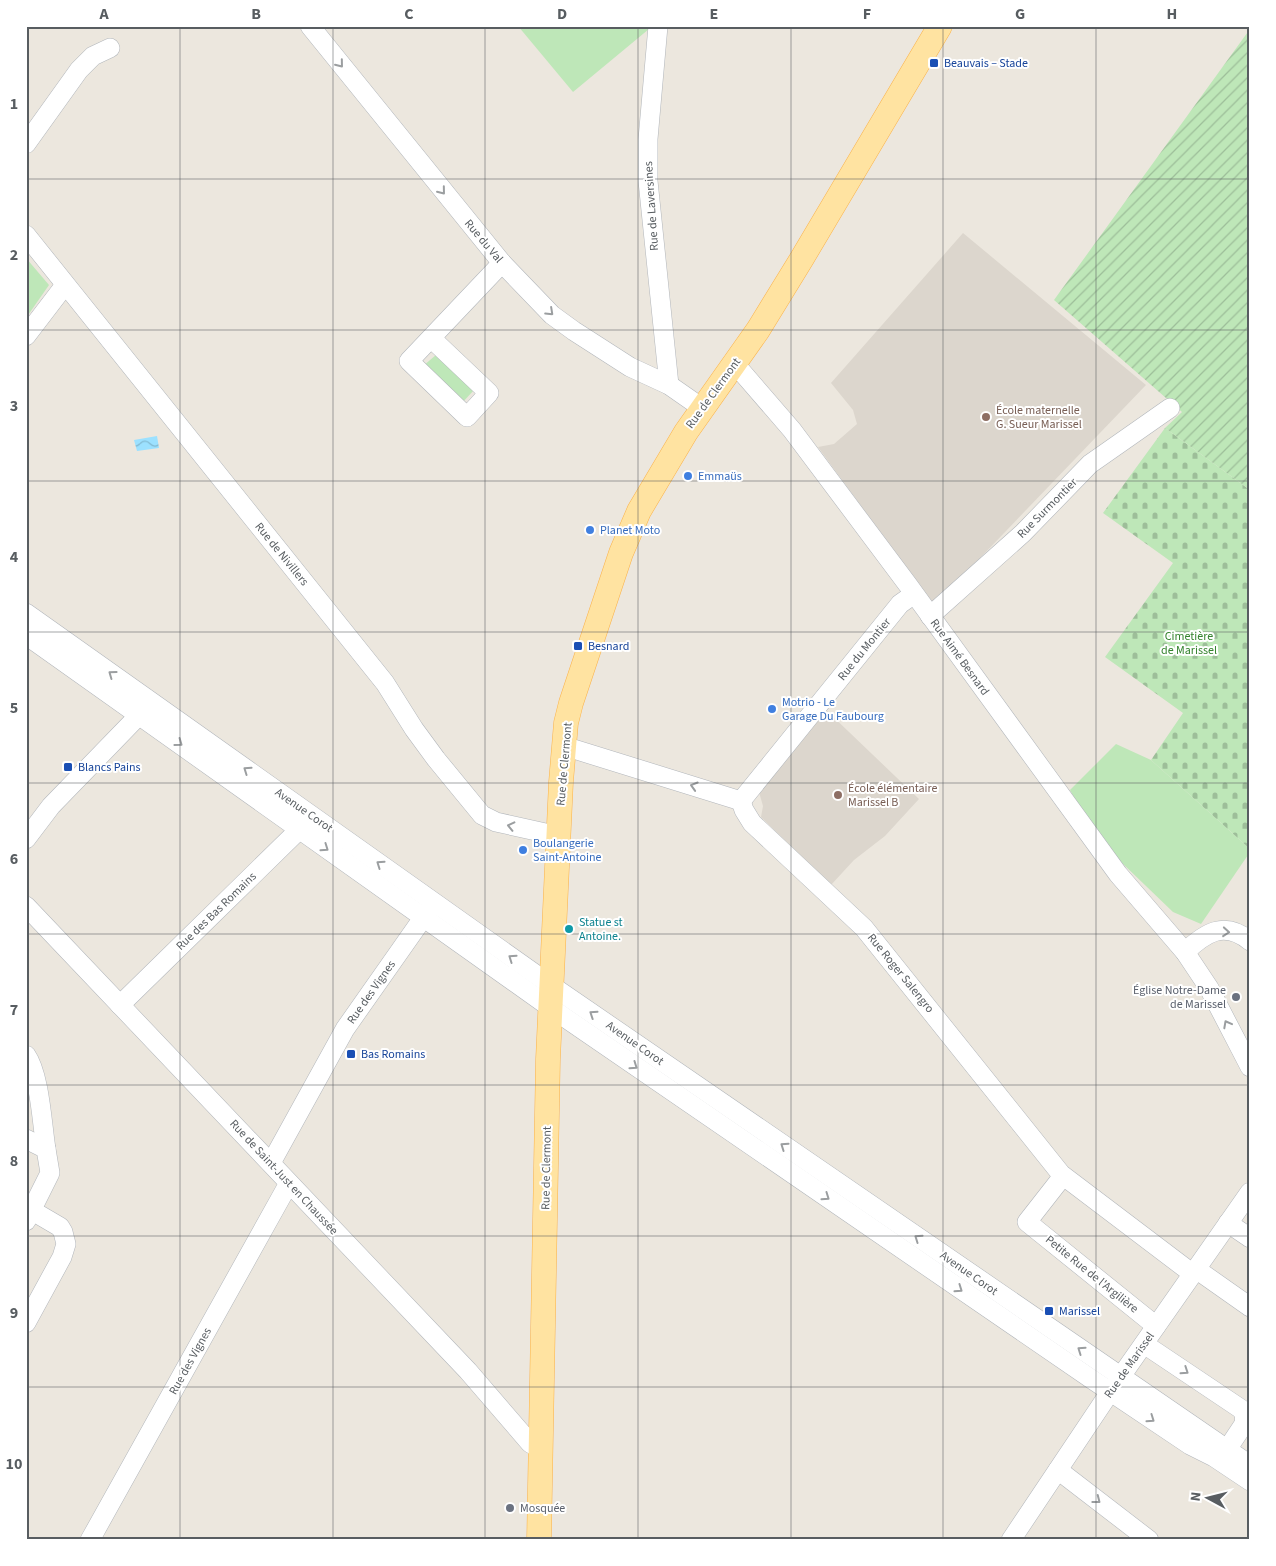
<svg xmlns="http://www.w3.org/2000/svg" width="1276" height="1566" viewBox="0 0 1276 1566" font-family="'Source Sans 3',sans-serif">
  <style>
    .education { fill: #dcd6cd }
    .grass { fill: #bee7b8 }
    .cemetery { fill: url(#cemetery-stones) }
    .garden { fill: url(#garden-furrows) }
    .water { fill: url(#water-waves) }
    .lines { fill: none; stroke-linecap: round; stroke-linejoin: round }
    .minor-casing { stroke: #b2b6bb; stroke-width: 20 }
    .major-casing { stroke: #fbb248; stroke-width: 25 }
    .minor { stroke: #fff; stroke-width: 19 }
    .major { stroke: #ffe3a1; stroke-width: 24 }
    .oneway { stroke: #9b9ea0 }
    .grid { fill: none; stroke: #585d61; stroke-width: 1; stroke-opacity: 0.55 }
    .transit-dot { fill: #1a4fb4; stroke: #fff; stroke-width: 2 }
    .education-dot { fill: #8d6e63; stroke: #fff; stroke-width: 2 }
    .shop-dot { fill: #3f7fe0; stroke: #fff; stroke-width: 2 }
    .culture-dot { fill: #0f9aa8; stroke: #fff; stroke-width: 2 }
    .worship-dot { fill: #6b7280; stroke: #fff; stroke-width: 2 }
    .labels { text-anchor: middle; stroke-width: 4; stroke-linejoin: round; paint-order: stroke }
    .transit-label { font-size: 12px; fill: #164399; stroke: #fff; text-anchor: start }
    .street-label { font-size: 12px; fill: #585d61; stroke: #fff }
    .education-label { font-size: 12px; fill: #785e54; stroke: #fff; text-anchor: start }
    .shop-label { font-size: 12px; fill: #366cbe; stroke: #fff; text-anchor: start }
    .park-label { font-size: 12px; fill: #34832e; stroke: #fff }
    .culture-label { font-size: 12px; fill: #0d838f; stroke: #fff; text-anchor: start }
    .worship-label { font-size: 12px; fill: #5b616d; stroke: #fff; text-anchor: end }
    .neatline { fill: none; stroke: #585d61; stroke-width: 2 }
    .grid-label { font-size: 16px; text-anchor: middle; font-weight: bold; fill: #585d61 }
  </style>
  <defs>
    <pattern id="cemetery-stones" width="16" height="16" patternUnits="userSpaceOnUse" patternTransform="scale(1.25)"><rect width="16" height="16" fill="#bee7b8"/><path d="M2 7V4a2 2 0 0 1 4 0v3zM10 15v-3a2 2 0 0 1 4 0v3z" fill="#9dbe99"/></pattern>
    <pattern id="garden-furrows" width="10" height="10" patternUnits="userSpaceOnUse" patternTransform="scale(1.25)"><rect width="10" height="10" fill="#bee7b8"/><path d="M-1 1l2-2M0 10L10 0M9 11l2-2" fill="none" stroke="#9dbe99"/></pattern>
    <pattern id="water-waves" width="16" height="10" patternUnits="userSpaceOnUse" patternTransform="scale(1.25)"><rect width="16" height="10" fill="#9ce1ff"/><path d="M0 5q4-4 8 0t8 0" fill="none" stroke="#82bad2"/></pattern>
  </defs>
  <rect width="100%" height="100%" fill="#ece7de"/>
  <g class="education">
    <polygon points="963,233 1146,385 934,606 818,447 834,444 857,424 853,410 831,383"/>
    <polygon points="825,709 919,799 885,836 854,860 831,885 761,817 763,806 759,792"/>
  </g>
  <g class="grass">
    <polygon points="518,26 650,26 649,29 573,92"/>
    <polygon points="26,258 49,285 26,318"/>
    <polygon points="436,355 474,390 462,403 423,366"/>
    <polygon points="1116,744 1151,760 1250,849 1250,852 1201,924 1173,912 1094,836 1070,790"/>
  </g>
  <polygon class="cemetery" points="1165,428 1250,490 1250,849 1151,760 1183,713 1105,657 1173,563 1103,513"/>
  <polygon class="garden" points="1250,29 1250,490 1165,428 1182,412 1054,300"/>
  <polygon class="water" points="157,436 159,448 137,451 134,440"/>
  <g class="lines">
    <defs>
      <g id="minor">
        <polyline points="310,26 502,263 552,315 574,331 630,367 669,385 702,408"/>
        <polyline points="658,26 648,139 648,181 669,385"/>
        <polyline points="26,144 79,70 93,56 110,48"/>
        <polyline points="26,235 385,683 414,729 436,759 482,815 496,822 559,836"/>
        <polyline points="26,336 65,285"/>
        <polyline points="431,338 489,393 467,417 409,361 502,263"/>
        <polyline points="735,364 792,430 908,585 1118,874 1185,952 1209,988 1250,1067"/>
        <polyline points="26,613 552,986 1250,1465"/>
        <polyline points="930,616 1023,533 1090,464 1170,408"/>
        <polyline points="26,635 551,1008 1090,1378 1190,1445 1214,1457 1250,1481"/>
        <polyline points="564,746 741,801"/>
        <polyline points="741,801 744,810 752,823 864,928 1061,1174 1193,1274"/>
        <polyline points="741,801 900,604 914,594"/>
        <polyline points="26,839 51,806 147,707"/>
        <polyline points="26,906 468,1371 530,1443 535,1446 540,1446"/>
        <path d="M 1185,952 C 1205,933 1224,920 1250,941"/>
        <polyline points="120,1005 307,822"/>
        <path d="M 26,1055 C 40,1075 42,1124 46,1149"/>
        <polyline points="26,1139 46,1149 50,1173 26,1221"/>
        <polyline points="271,1163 345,1029 430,908"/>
        <polyline points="1063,1176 1027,1222 1156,1326"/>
        <polyline points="1228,1223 1250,1238"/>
        <polyline points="1196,1269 1250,1307"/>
        <polyline points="26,1323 62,1257 66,1244 63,1232 60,1227 31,1210"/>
        <path d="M 1144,1344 L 1241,1409 C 1245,1414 1245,1418 1244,1424 L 1220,1460"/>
        <polyline points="1058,1470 1149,1540"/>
        <polyline points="90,1540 289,1183"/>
        <polyline points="1011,1540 1110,1392 1250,1192"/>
      </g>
      <polyline id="major" points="539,1540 548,1059 561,782 566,723 571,703 621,553 639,511 686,432 758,330 801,260 940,26"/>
    </defs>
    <use href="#minor" class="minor-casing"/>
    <use href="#major" class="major-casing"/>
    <use href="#minor" class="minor"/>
    <use href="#major" class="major"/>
  </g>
  <defs><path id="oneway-chevron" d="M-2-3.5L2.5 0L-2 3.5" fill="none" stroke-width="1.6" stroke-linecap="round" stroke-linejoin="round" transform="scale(1.25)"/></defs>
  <g class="oneway">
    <use href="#oneway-chevron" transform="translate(340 64) rotate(51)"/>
    <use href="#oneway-chevron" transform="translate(442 191) rotate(51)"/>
    <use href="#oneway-chevron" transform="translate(550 312) rotate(43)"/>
    <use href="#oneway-chevron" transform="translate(112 674) rotate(-144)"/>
    <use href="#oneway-chevron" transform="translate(179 743) rotate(36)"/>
    <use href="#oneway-chevron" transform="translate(247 770) rotate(-145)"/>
    <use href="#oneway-chevron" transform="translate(694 786) rotate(-163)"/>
    <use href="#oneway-chevron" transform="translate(511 826) rotate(-167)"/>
    <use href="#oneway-chevron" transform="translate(325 848) rotate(35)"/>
    <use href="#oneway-chevron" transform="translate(380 864) rotate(-145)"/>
    <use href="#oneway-chevron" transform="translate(1226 932) rotate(5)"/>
    <use href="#oneway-chevron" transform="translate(512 958) rotate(-145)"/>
    <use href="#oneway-chevron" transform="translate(593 1014) rotate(-146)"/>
    <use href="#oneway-chevron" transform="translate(1227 1024) rotate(-118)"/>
    <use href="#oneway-chevron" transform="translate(634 1066) rotate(35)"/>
    <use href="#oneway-chevron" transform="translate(784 1146) rotate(-145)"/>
    <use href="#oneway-chevron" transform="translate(826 1197) rotate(35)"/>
    <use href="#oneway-chevron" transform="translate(918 1238) rotate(-145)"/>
    <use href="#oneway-chevron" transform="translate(959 1289) rotate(35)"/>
    <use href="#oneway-chevron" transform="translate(1081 1350) rotate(-145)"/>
    <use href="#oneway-chevron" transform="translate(1185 1371) rotate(34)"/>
    <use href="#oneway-chevron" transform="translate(1151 1419) rotate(35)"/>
    <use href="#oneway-chevron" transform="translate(1097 1500) rotate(38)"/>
  </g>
  <path class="grid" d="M 180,26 L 180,1540M 333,26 L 333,1540M 485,26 L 485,1540M 638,26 L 638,1540M 791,26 L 791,1540M 943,26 L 943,1540M 1096,26 L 1096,1540M 26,179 L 1250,179M 26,330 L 1250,330M 26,481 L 1250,481M 26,632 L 1250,632M 26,783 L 1250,783M 26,934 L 1250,934M 26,1085 L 1250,1085M 26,1236 L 1250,1236M 26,1387 L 1250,1387"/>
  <g class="transit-dot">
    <rect x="929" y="58" width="10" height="10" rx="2.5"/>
    <rect x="573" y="641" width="10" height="10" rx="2.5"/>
    <rect x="63" y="762" width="10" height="10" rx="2.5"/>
    <rect x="346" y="1049" width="10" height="10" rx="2.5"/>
    <rect x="1044" y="1306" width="10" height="10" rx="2.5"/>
  </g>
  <g class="education-dot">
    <circle cx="986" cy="417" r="5"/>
    <circle cx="838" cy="795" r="5"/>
  </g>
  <g class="shop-dot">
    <circle cx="688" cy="476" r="5"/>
    <circle cx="590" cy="530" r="5"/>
    <circle cx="772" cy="709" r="5"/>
    <circle cx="523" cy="850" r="5"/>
  </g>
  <circle class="culture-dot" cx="569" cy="929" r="5"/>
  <g class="worship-dot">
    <circle cx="1236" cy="997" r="5"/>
    <circle cx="510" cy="1508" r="5"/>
  </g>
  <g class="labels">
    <g class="transit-label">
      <text x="944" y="67">Beauvais – Stade</text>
      <text x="588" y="650">Besnard</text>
      <text x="78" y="771">Blancs Pains</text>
      <text x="361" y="1058">Bas Romains</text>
      <text x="1059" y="1315">Marissel</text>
    </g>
    <g class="street-label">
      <text transform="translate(651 206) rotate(-94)" y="4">Rue de Laversines</text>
      <text transform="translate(484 241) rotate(50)" y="4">Rue du Val</text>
      <text transform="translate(713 393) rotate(-54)" y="4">Rue de Clermont</text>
      <text transform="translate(1047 508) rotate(-45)" y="4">Rue Surmontier</text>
      <text transform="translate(282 554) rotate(51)" y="4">Rue de Nivillers</text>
      <text transform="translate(864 649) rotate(-51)" y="4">Rue du Montier</text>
      <text transform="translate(960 657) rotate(54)" y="4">Rue Aimé Besnard</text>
      <text transform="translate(564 764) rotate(-85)" y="4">Rue de Clermont</text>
      <text transform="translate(304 810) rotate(35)" y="4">Avenue Corot</text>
      <text transform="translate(216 911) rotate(-44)" y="4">Rue des Bas Romains</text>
      <text transform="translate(901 973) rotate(51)" y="4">Rue Roger Salengro</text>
      <text transform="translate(371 992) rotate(-55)" y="4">Rue des Vignes</text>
      <text transform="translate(635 1043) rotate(35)" y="4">Avenue Corot</text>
      <text transform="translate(546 1168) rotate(-89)" y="4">Rue de Clermont</text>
      <text transform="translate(284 1177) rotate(47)" y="4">Rue de Saint-Just en Chaussée</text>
      <text transform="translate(969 1273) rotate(35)" y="4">Avenue Corot</text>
      <text transform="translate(1092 1274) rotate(39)" y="4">Petite Rue de l'Argilière</text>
      <text transform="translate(190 1361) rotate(-61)" y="4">Rue des Vignes</text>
      <text transform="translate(1129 1365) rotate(-55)" y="4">Rue de Marissel</text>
    </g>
    <g class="education-label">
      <text x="996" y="414">École maternelle<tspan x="996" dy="14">G. Sueur Marissel</tspan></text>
      <text x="848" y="792">École élémentaire<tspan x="848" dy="14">Marissel B</tspan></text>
    </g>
    <g class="shop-label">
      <text x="698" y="480">Emmaüs</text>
      <text x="600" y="534">Planet Moto</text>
      <text x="782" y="706">Motrio - Le<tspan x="782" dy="14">Garage Du Faubourg</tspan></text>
      <text x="533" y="847">Boulangerie<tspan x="533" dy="14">Saint-Antoine</tspan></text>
    </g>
    <g class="park-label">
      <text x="1189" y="640">Cimetière<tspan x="1189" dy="14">de Marissel</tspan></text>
    </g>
    <g class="culture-label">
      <text x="579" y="926">Statue st<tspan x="579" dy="14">Antoine.</tspan></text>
    </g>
    <g class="worship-label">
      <text x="1226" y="994">Église Notre-Dame<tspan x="1226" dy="14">de Marissel</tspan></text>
      <text x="520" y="1512" text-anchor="start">Mosquée</text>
    </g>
  </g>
  <rect width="1276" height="1566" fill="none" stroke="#ffffff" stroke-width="55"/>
  <g transform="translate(1208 1498) rotate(277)" stroke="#ffffff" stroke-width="4" paint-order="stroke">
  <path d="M0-4L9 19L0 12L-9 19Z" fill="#585d61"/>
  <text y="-8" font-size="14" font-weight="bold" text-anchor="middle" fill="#585d61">N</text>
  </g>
  <rect x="28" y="28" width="1220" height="1510" class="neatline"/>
  <g class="grid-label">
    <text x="104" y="19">A</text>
    <text x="256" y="19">B</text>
    <text x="409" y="19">C</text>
    <text x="562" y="19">D</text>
    <text x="714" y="19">E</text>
    <text x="867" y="19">F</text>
    <text x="1020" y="19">G</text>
    <text x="1172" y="19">H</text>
    <text x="14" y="109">1</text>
    <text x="14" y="260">2</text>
    <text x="14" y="411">3</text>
    <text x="14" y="562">4</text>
    <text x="14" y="713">5</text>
    <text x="14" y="864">6</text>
    <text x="14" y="1015">7</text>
    <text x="14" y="1166">8</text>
    <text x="14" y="1318">9</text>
    <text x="14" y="1469">10</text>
  </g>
</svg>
